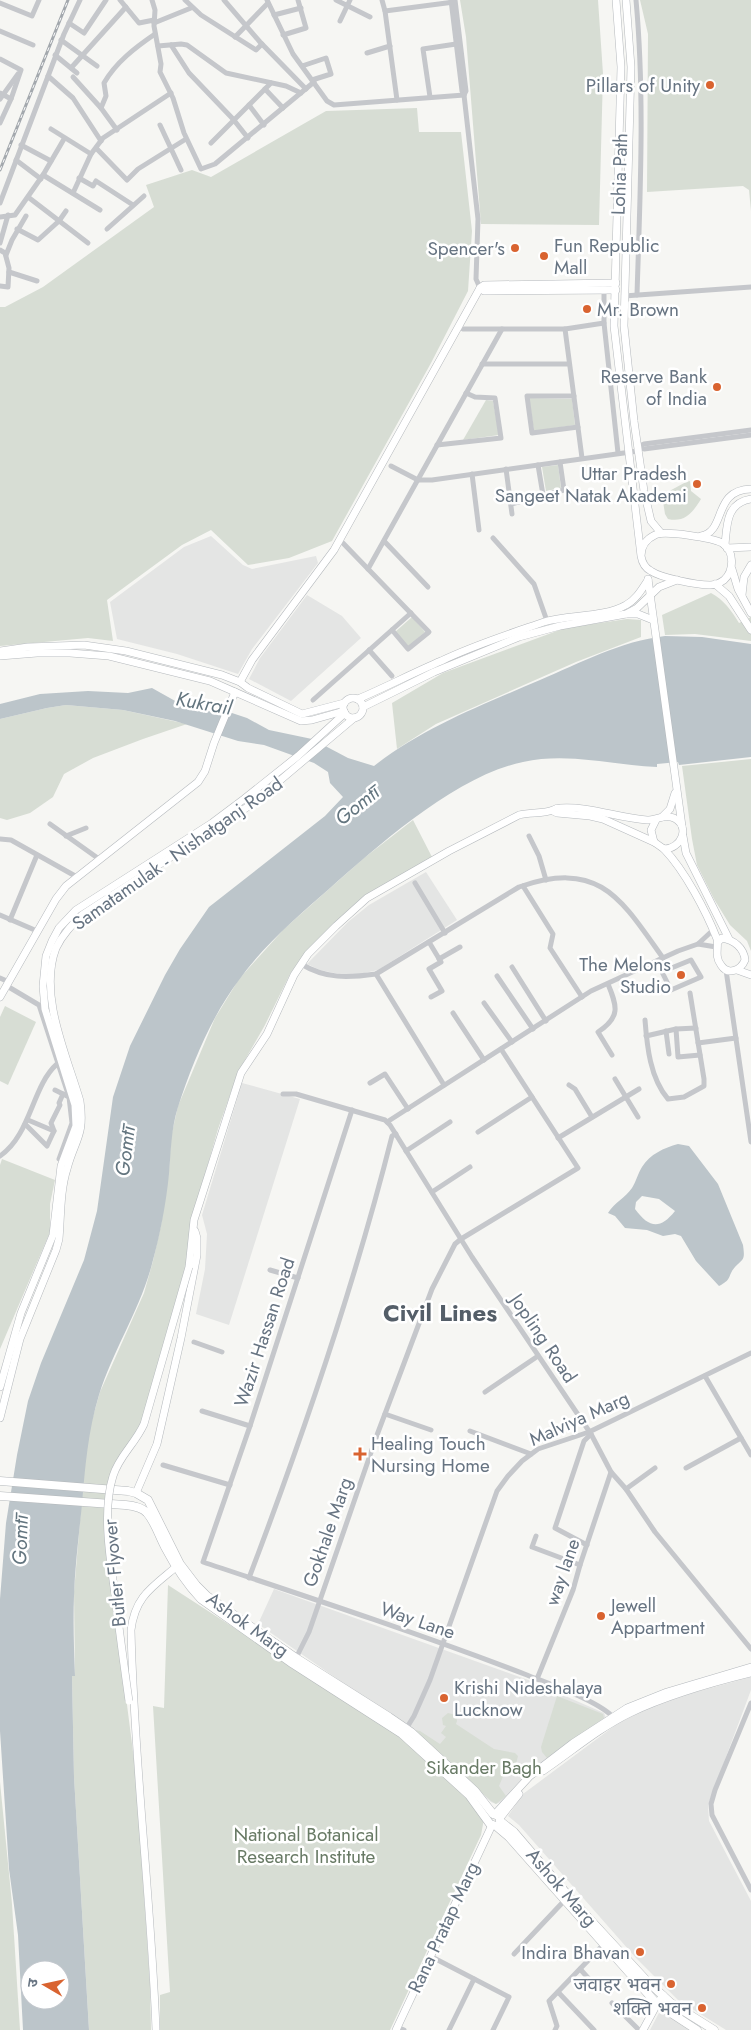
<svg xmlns="http://www.w3.org/2000/svg" width="751" height="2030" viewBox="0 0 751 2030" font-family="Jost,'Noto Sans Devanagari',sans-serif">
  <style>
    .built { fill: #e4e5e4 }
    .green { fill: #d7ddd4 }
    .water { fill: #bcc5ca; fill-rule: evenodd }
    .lines { fill: none; stroke-linecap: round; stroke-linejoin: round }
    .secondary-casing { stroke: #b5b9bd; stroke-width: 8 }
    .primary-casing { stroke: #b5b9bc; stroke-width: 9 }
    .street { stroke: #c5c7cb; stroke-width: 5 }
    .secondary { stroke: #fff; stroke-width: 7 }
    .primary { stroke: #fff; stroke-width: 8 }
    .rail-casing { stroke: #a3a8ad; stroke-width: 3 }
    .rail { stroke: #fff; stroke-width: 1; stroke-dasharray: 4; stroke-linecap: butt }
    .secondary-bridge-casing { stroke: #b5b9bd; stroke-width: 8; stroke-linecap: butt }
    .secondary-bridge { stroke: #fff; stroke-width: 7 }
    .poi-dot { fill: #d96330; stroke: #fff; stroke-width: 2 }
    .labels { text-anchor: middle; stroke-width: 5; stroke-linejoin: round; paint-order: stroke }
    .poi-label { font-size: 19px; fill: #677482; stroke: #fff; text-anchor: end }
    .street-label { font-size: 19px; fill: #677482; stroke: #fff }
    .park-label { font-size: 19px; fill: #687a65; stroke: #fff }
    .water-label { font-size: 20px; font-style: italic; fill: #63757f; stroke: #fff }
    .district-label { font-size: 24px; font-weight: bold; fill: #545e68; stroke: #fff }
  </style>
  <rect width="100%" height="100%" fill="#f6f6f3"/>
  <g class="built">
    <polygon points="211,536 243,565 252,569 316,556 318,563 252,649 238,674 177,654 117,639 110,602 184,547"/>
    <polygon points="307,595 342,616 361,638 291,701 249,679 260,658"/>
    <polygon points="426,872 457,920 378,970 360,974 339,974 320,970 307,964 348,922 369,905"/>
    <polygon points="242,1083 300,1099 229,1325 196,1314 205,1269 207,1234 202,1215"/>
    <polygon points="274,1589 531,1681 604,1713 606,1718 528,1773 501,1802 496,1804 491,1802 411,1730 258,1624"/>
    <polygon points="751,1677 751,1690 708,1805 709,1821 751,1901 751,2030 726,2030 678,2000 636,1958 519,1825 508,1816 523,1794 621,1721 659,1702"/>
    <polygon points="660,2011 689,2030 650,2030"/>
  </g>
  <g class="green">
    <polygon points="460,0 598,0 603,74 599,225 481,224 466,37"/>
    <polygon points="640,0 751,0 751,211 749,190 743,186 647,192 648,34"/>
    <polygon points="417,108 419,132 461,132 472,231 468,291 431,363 332,541 289,558 248,565 211,530 182,545 107,600 113,641 88,638 0,646 0,307 5,307 43,287 154,207 146,185 192,170 211,177 326,111"/>
    <polygon points="529,398 572,399 575,425 534,431"/>
    <polygon points="486,400 493,401 499,435 463,440"/>
    <polygon points="558,465 561,488 546,491 542,467"/>
    <path d="M 690,481 L 691,491 L 701,499 C 693,512 685,523 668,519 L 665,514 L 662,495 L 686,482 Z"/>
    <path d="M 711,593 C 724,600 731,610 739,623 L 751,617 L 751,641 L 695,634 L 665,635 L 662,615 Z"/>
    <polygon points="412,617 425,632 408,647 395,632"/>
    <polygon points="627,619 641,620 641,637 576,662 436,724 397,749 392,703 443,673 565,628"/>
    <polygon points="66,705 123,710 187,724 143,739 93,758 64,774 53,797 30,813 7,820 0,818 0,719 47,708"/>
    <polygon points="751,759 751,951 747,941 730,925 714,899 697,865 692,839 682,766"/>
    <polygon points="413,820 432,857 335,923 301,958 290,974 265,1025 238,1072 218,1129 191,1223 187,1264 145,1419 114,1471 108,1519 122,1666 136,1775 150,1984 151,2030 89,2030 74,1777 72,1676 75,1675 74,1592 86,1450 90,1427 100,1392 144,1293 153,1261 161,1225 169,1171 171,1137 178,1106 215,1018 239,979 284,929 364,858"/>
    <polygon points="5,1006 36,1022 8,1085 0,1081 0,1017"/>
    <polygon points="2,1159 55,1180 50,1204 50,1232 0,1349 0,1165"/>
    <polygon points="168,1585 395,1732 472,1801 484,1819 481,1835 390,2030 160,2030 160,1995 170,1992 153,1706 164,1708"/>
    <polygon points="557,1696 603,1714 604,1718 547,1758 542,1752 541,1747"/>
    <polygon points="448,1713 456,1715 457,1721 456,1724 494,1749 515,1753 518,1756 516,1764 513,1767 507,1767 499,1786 506,1796 496,1804 491,1801 411,1729 420,1731 440,1744 446,1737 441,1733 446,1726 443,1725 442,1718"/>
    <polygon points="0,1782 12,1904 20,2030 0,2030"/>
  </g>
  <g class="water">
    <path d="M 665,636 L 702,637 L 751,644 L 751,757 L 679,765 L 678,762 L 657,764 L 657,767 C 611,765 568,752 523,762 C 456,776 380,844 329,889 C 297,917 264,945 239,980 C 211,1017 192,1064 178,1107 C 171,1129 171,1151 169,1174 C 166,1204 160,1235 152,1264 C 140,1310 113,1350 99,1395 C 88,1431 85,1467 82,1504 C 79,1535 75,1565 74,1596 C 73,1623 74,1649 75,1676 L 72,1676 L 74,1777 L 89,2030 L 23,2030 L 18,1935 L 9,1869 L 0,1731 L 0,1599 L 6,1523 L 17,1455 L 28,1401 L 41,1363 L 84,1260 L 97,1211 L 113,1097 L 130,1046 L 165,975 L 180,949 L 209,907 L 325,816 L 343,797 L 330,783 L 328,772 L 314,763 L 264,745 L 238,741 L 175,721 L 123,710 L 66,705 L 47,708 L 0,719 L 0,704 L 40,694 L 88,691 L 128,693 L 152,688 L 177,702 L 216,713 L 223,710 L 247,718 L 269,730 L 312,739 L 348,758 L 374,766 C 424,727 482,705 540,680 C 580,663 621,641 665,636 ZM 30,1970 L 60,1970 L 60,2000 L 30,2000 Z"/>
    <path d="M 678,1144 L 689,1146 L 718,1184 L 743,1245 C 745,1260 744,1258 735,1267 C 727,1276 733,1279 719,1286 L 696,1261 L 681,1236 L 675,1234 L 663,1236 L 647,1230 L 625,1228 L 615,1216 L 608,1213 C 614,1203 625,1198 632,1188 C 636,1182 638,1173 642,1167 C 650,1154 664,1148 678,1144 ZM 642,1196 L 659,1199 L 675,1211 C 660,1230 649,1228 635,1209 L 636,1202 Z"/>
  </g>
  <g class="lines">
    <defs>
      <g id="secondary">
        <path d="M 616,0 L 621,67 L 614,326 L 641,556 C 642,562 645,568 651,571 C 661,578 697,585 710,585 C 715,585 720,583 724,580 C 734,571 735,551 722,543 C 713,538 664,530 655,535 C 646,539 641,547 641,556"/>
        <polyline points="626,0 631,67 624,326 634,421 644,491 651,521 661,533"/>
        <polyline points="480,288 484,291 616,290"/>
        <path d="M 701,536 C 727,531 712,490 751,489"/>
        <path d="M 725,545 C 727,525 726,503 751,499"/>
        <polyline points="727,548 751,547"/>
        <polyline points="732,569 738,589 751,613"/>
        <polyline points="648,579 682,826"/>
        <polyline points="715,584 729,596 751,630"/>
        <polyline points="742,595 744,577 751,565"/>
        <polyline points="627,614 638,614 653,620"/>
        <polyline points="0,651 28,647 84,645 126,651 222,675 240,682 248,688 302,714 344,703"/>
        <polyline points="0,656 37,653 70,653 109,656 210,681 301,721 312,720 344,711"/>
        <polyline points="240,682 252,660 334,550 480,288 484,285 616,283"/>
        <circle cx="353" cy="708" r="10"/>
        <path d="M 358,699 C 386,687 413,673 441,661 C 474,645 509,634 544,622 C 569,614 603,618 626,605 C 636,600 642,589 648,580"/>
        <polyline points="363,707 434,672 519,637 560,626 626,614 637,608 659,587 677,580"/>
        <polyline points="553,811 557,813 590,816 603,819 654,842"/>
        <polyline points="662,817 670,809 675,793"/>
        <polyline points="683,836 686,853 729,939"/>
        <path d="M 664,849 C 685,871 706,911 717,939 C 719,947 714,956 721,965 C 728,976 741,970 745,960 C 744,948 734,940 722,938 L 718,942"/>
        <polyline points="737,970 751,975"/>
        <polyline points="0,997 56,899 66,886 198,782 205,771 214,743 235,692"/>
        <path d="M 189,1267 L 194,1220 L 241,1073 L 267,1034 L 294,975 L 308,954 L 336,926 L 367,898 L 449,851 L 519,815 C 530,812 543,814 553,810 C 559,808 554,808 560,808 C 589,806 618,818 647,820 C 656,820 665,814 674,818 C 691,827 681,849 664,849 L 654,842 L 651,830 L 656,820"/>
        <polyline points="0,1387 21,1313 53,1235 61,1166 76,1126 75,1105 45,1009 43,986 46,956 52,941 59,928 76,910 212,823 244,799 298,756 345,713"/>
        <path d="M 0,1418 L 20,1339 L 56,1250 L 59,1239 C 61,1216 60,1191 67,1169 C 75,1139 85,1136 80,1101 C 67,1056 38,995 56,948 C 62,935 72,925 82,915 L 252,804 L 354,718"/>
        <polyline points="136,1493 157,1444 181,1338 197,1255 197,1238 195,1231"/>
        <path d="M 543,1771 C 571,1752 599,1728 630,1713 C 668,1695 710,1683 751,1673"/>
        <polyline points="495,1814 530,1776 573,1743 627,1708 667,1692 751,1667"/>
        <polyline points="500,1818 519,1794"/>
        <path d="M 156,2030 C 151,1897 134,1764 131,1630 C 135,1597 151,1588 176,1567"/>
        <polyline points="396,2030 492,1825"/>
        <polyline points="643,2030 657,2004 663,1995"/>
      </g>
      <g id="primary">
        <polyline points="0,1481 128,1491 136,1493 148,1500 180,1564 196,1585 207,1596 296,1658 389,1717 411,1732 475,1791 493,1814 499,1816 500,1821 514,1832 573,1901 646,1980 671,2003 714,2030"/>
        <path d="M 0,1496 L 125,1505 C 133,1506 142,1507 147,1513 C 155,1522 159,1536 165,1547 C 175,1566 186,1583 201,1599 L 293,1664 L 402,1734 L 469,1795 L 490,1824 L 496,1826 L 509,1837 L 657,2004 L 697,2030"/>
      </g>
    </defs>
    <use href="#secondary" class="secondary-casing"/>
    <use href="#primary" class="primary-casing"/>
    <g class="street">
      <polyline points="120,0 139,23 154,20"/>
      <polyline points="152,0 155,10 154,26 161,64 160,72 173,98 184,133 201,169 215,164 314,82"/>
      <polyline points="185,0 201,15 256,50 262,44"/>
      <polyline points="224,0 260,42 306,89"/>
      <polyline points="267,0 293,54 327,101 334,105 464,95"/>
      <polyline points="336,0 370,17"/>
      <polyline points="382,0 385,11 397,100"/>
      <polyline points="451,0 462,91 464,95 478,219 476,279 480,288"/>
      <polyline points="455,0 466,91 464,95"/>
      <path d="M 636,0 C 645,98 640,197 637,295"/>
      <polyline points="0,3 32,16 39,0"/>
      <polyline points="385,11 454,2"/>
      <polyline points="274,15 301,8"/>
      <polyline points="340,21 350,0"/>
      <polyline points="69,23 84,33 106,0"/>
      <polyline points="154,23 191,8"/>
      <polyline points="0,31 33,45"/>
      <polyline points="283,35 306,28 298,0"/>
      <polyline points="235,37 268,3"/>
      <polyline points="61,40 97,66"/>
      <polyline points="171,45 189,73 233,119 248,138"/>
      <polyline points="158,46 181,44 187,45 226,73 286,86 301,93"/>
      <polyline points="367,53 390,46"/>
      <polyline points="55,55 77,73"/>
      <polyline points="0,59 21,70 11,99"/>
      <polyline points="302,66 326,58 331,74 312,80"/>
      <polyline points="71,68 126,7"/>
      <polyline points="48,76 73,98 101,141"/>
      <polyline points="73,77 101,108"/>
      <polyline points="265,89 283,108"/>
      <polyline points="0,93 11,99 0,123"/>
      <polyline points="430,97 423,49 456,44"/>
      <polyline points="0,99 18,74"/>
      <polyline points="249,105 264,125"/>
      <polyline points="160,125 181,170"/>
      <polyline points="51,129 91,154"/>
      <path d="M 117,130 L 101,108 L 106,96 L 104,83 C 116,62 136,47 155,34"/>
      <polyline points="211,143 271,83"/>
      <polyline points="21,145 51,161"/>
      <polyline points="96,148 127,180 138,169 186,139"/>
      <polyline points="16,160 41,179"/>
      <polyline points="43,175 100,210"/>
      <polyline points="79,178 93,186 96,181 133,205"/>
      <polyline points="73,193 91,154 103,138 171,93"/>
      <polyline points="28,197 88,243"/>
      <polyline points="0,203 64,34 80,0"/>
      <polyline points="0,217 15,215 43,175 64,139"/>
      <polyline points="17,229 38,240 59,221 66,211"/>
      <polyline points="107,229 144,196"/>
      <polyline points="0,243 8,215"/>
      <polyline points="0,250 5,253 9,268 8,287 0,286"/>
      <polyline points="6,255 12,240 26,216"/>
      <polyline points="9,272 37,281"/>
      <polyline points="604,287 604,323 618,453"/>
      <polyline points="624,296 751,287"/>
      <polyline points="458,327 463,329 565,329 604,323"/>
      <polyline points="565,329 582,458"/>
      <polyline points="482,364 569,364"/>
      <polyline points="574,396 527,396 532,433 578,427"/>
      <polyline points="437,445 501,438 495,398 475,397 466,393"/>
      <polyline points="637,447 644,444 751,430"/>
      <polyline points="638,447 644,449 751,435"/>
      <polyline points="538,465 543,495"/>
      <polyline points="391,466 418,480 432,480 638,451"/>
      <polyline points="506,469 512,514"/>
      <polyline points="472,474 479,530"/>
      <polyline points="511,504 564,490 560,462"/>
      <polyline points="493,538 534,584 547,621"/>
      <polyline points="340,540 429,632 408,649 392,630"/>
      <polyline points="384,541 428,587"/>
      <polyline points="368,569 502,329"/>
      <polyline points="369,650 392,676"/>
      <polyline points="313,700 411,613"/>
      <polyline points="50,824 99,859"/>
      <polyline points="66,836 86,828"/>
      <polyline points="529,836 539,856 546,880"/>
      <polyline points="0,839 11,840 77,877"/>
      <polyline points="415,883 445,933"/>
      <polyline points="523,886 553,934 550,948 582,997"/>
      <polyline points="0,915 37,931"/>
      <polyline points="10,920 37,855"/>
      <polyline points="429,942 441,962 429,969 442,991 431,997"/>
      <polyline points="698,944 716,947"/>
      <polyline points="439,959 460,947"/>
      <polyline points="659,960 664,971 662,972 671,990 701,977 691,960 664,971"/>
      <path d="M 301,964 C 326,979 348,978 376,974 L 519,887 C 600,859 621,899 663,958"/>
      <polyline points="512,967 546,1021"/>
      <polyline points="726,970 751,1142"/>
      <polyline points="376,974 444,1085"/>
      <polyline points="497,976 533,1029"/>
      <polyline points="0,978 9,982"/>
      <path d="M 608,984 C 617,1006 621,1017 598,1032 L 612,1055"/>
      <polyline points="7,986 39,1005 69,1097 72,1123 59,1159"/>
      <polyline points="484,1003 512,1042"/>
      <polyline points="453,1013 484,1060"/>
      <path d="M 645,1020 C 647,1046 650,1078 668,1099 L 684,1097 L 704,1086 L 704,1079 L 690,993"/>
      <polyline points="676,1029 678,1057 700,1055"/>
      <polyline points="666,1031 669,1054"/>
      <polyline points="646,1036 676,1029 696,1028"/>
      <polyline points="698,1043 736,1038"/>
      <polyline points="615,1079 638,1117"/>
      <polyline points="370,1083 385,1074 408,1109"/>
      <polyline points="569,1085 575,1089 592,1117"/>
      <polyline points="55,1090 63,1094"/>
      <polyline points="283,1094 296,1094 385,1120 390,1125 472,1257 591,1434 611,1472 626,1489 655,1532 751,1649"/>
      <path d="M 352,1110 L 250,1426 L 203,1562 C 311,1598 420,1634 527,1675 C 549,1684 600,1701 615,1719"/>
      <polyline points="28,1120 54,1131"/>
      <polyline points="387,1122 591,991 678,951 698,944 712,931"/>
      <polyline points="25,1124 47,1146 54,1131 51,1123 60,1105 59,1103 63,1094 69,1097"/>
      <polyline points="478,1132 532,1097"/>
      <polyline points="558,1138 639,1089"/>
      <polyline points="406,1151 450,1122"/>
      <path d="M 0,1156 C 31,1135 32,1086 57,1064"/>
      <polyline points="432,1192 470,1167"/>
      <polyline points="270,1270 298,1278"/>
      <polyline points="194,1342 222,1352"/>
      <polyline points="705,1376 751,1455"/>
      <polyline points="485,1392 538,1356"/>
      <polyline points="202,1411 250,1426"/>
      <polyline points="385,1414 431,1430"/>
      <polyline points="470,1431 531,1454"/>
      <polyline points="163,1465 230,1485"/>
      <polyline points="686,1468 741,1438"/>
      <polyline points="626,1489 655,1468"/>
      <polyline points="536,1536 532,1547 580,1565"/>
      <polyline points="587,1545 555,1528 584,1441 591,1434"/>
      <path d="M 249,1578 C 304,1433 354,1287 392,1136 L 396,1134"/>
      <polyline points="296,1658 309,1632 377,1435 432,1289 455,1244 461,1239 578,1168 501,1049"/>
      <polyline points="537,1679 573,1590 580,1565 611,1472"/>
      <polyline points="751,1703 715,1790 711,1804 712,1815 751,1890"/>
      <polyline points="406,1729 414,1716 430,1680 497,1491 508,1476 522,1461 538,1449 589,1432 751,1353"/>
      <polyline points="514,1954 564,1901"/>
      <polyline points="430,1956 509,1997 493,2030"/>
      <polyline points="580,1969 600,1991"/>
      <polyline points="558,1992 594,2030"/>
      <polyline points="612,2003 639,2030"/>
      <polyline points="397,2027 404,2030"/>
      <polyline points="449,2030 474,1979"/>
      <polyline points="555,2030 557,2026 549,2001 603,1945"/>
    </g>
    <use href="#secondary" class="secondary"/>
    <use href="#primary" class="primary"/>
    <defs>
      <polyline id="rail" points="0,170 68,0"/>
    </defs>
    <use href="#rail" class="rail-casing"/>
    <use href="#rail" class="rail"/>
    <defs>
      <path id="secondary-bridge" d="M 129,1701 C 124,1665 119,1630 115,1594 C 110,1559 102,1511 113,1476 C 119,1456 135,1444 144,1424 L 189,1267"/>
    </defs>
    <use href="#secondary-bridge" class="secondary-bridge-casing"/>
    <use href="#secondary-bridge" class="secondary-bridge"/>
  </g>
  <g class="poi-dot">
    <circle cx="710" cy="85" r="5"/>
    <circle cx="515" cy="248" r="5"/>
    <circle cx="544" cy="256" r="5"/>
    <circle cx="587" cy="309" r="5"/>
    <circle cx="717" cy="387" r="5"/>
    <circle cx="697" cy="484" r="5"/>
    <circle cx="681" cy="975" r="5"/>
    <path d="M357.5 1446.5h5v5h5v5h-5v5h-5v-5h-5v-5h5z"/>
    <circle cx="601" cy="1616" r="5"/>
    <circle cx="444" cy="1698" r="5"/>
    <circle cx="640" cy="1952" r="5"/>
    <circle cx="671" cy="1984" r="5"/>
    <circle cx="702" cy="2008" r="5"/>
  </g>
  <g class="labels">
    <g class="poi-label">
      <text x="700" y="92">Pillars of Unity</text>
      <text x="554" y="252" text-anchor="start">Fun Republic<tspan x="554" dy="22">Mall</tspan></text>
      <text x="505" y="255">Spencer's</text>
      <text x="597" y="316" text-anchor="start">Mr. Brown</text>
      <text x="707" y="383">Reserve Bank<tspan x="707" dy="22">of India</tspan></text>
      <text x="687" y="480">Uttar Pradesh<tspan x="687" dy="22">Sangeet Natak Akademi</tspan></text>
      <text x="671" y="971">The Melons<tspan x="671" dy="22">Studio</tspan></text>
      <text x="371" y="1450" text-anchor="start">Healing Touch<tspan x="371" dy="22">Nursing Home</tspan></text>
      <text x="611" y="1612" text-anchor="start">Jewell<tspan x="611" dy="22">Appartment</tspan></text>
      <text x="454" y="1694" text-anchor="start">Krishi Nideshalaya<tspan x="454" dy="22">Lucknow</tspan></text>
      <text x="630" y="1959">Indira Bhavan</text>
      <text x="661" y="1991">जवाहर भवन</text>
      <text x="692" y="2015">शक्ति भवन</text>
    </g>
    <g class="street-label">
      <text transform="translate(619 174) rotate(-88)" y="7">Lohia Path</text>
      <text transform="translate(177 853) rotate(-35)" y="7">Samatamulak - Nishatganj Road</text>
      <text transform="translate(264 1332) rotate(-72)" y="7">Wazir Hassan Road</text>
      <text transform="translate(544 1338) rotate(56)" y="7">Jopling Road</text>
      <text transform="translate(579 1418) rotate(-24)" y="7">Malviya Marg</text>
      <text transform="translate(327 1532) rotate(-71)" y="7">Gokhale Marg</text>
      <text transform="translate(562 1572) rotate(-71)" y="7">way lane</text>
      <text transform="translate(114 1573) rotate(-95)" y="7">Butler Flyover</text>
      <text transform="translate(418 1620) rotate(19)" y="7">Way Lane</text>
      <text transform="translate(248 1624) rotate(36)" y="7">Ashok Marg</text>
      <text transform="translate(562 1887) rotate(49)" y="7">Ashok Marg</text>
      <text transform="translate(443 1927) rotate(-65)" y="7">Rana Pratap Marg</text>
    </g>
    <g class="park-label">
      <text x="484" y="1774">Sikander Bagh</text>
      <text x="306" y="1841">National Botanical<tspan x="306" dy="22">Research Institute</tspan></text>
    </g>
    <g class="water-label">
      <text transform="translate(204 703) rotate(10)" y="7">Kukrail</text>
      <text transform="translate(357 805) rotate(-39)" y="7">Gomtī</text>
      <text transform="translate(125 1151) rotate(-83)" y="7">Gomtī</text>
      <text transform="translate(20 1540) rotate(-88)" y="7">Gomtī</text>
    </g>
    <g class="district-label">
      <text x="440" y="1321">Civil Lines</text>
    </g>
  </g>
  <g transform="translate(45 1985) rotate(279)"><circle r="24" fill="#ffffff" stroke="#c2c7cd"/>
  <path d="M0-4L9 19L0 12L-9 19Z" fill="#d96330"/>
  <text y="-8" font-size="14" font-weight="bold" text-anchor="middle" fill="#677482">उ</text>
  </g>
</svg>
